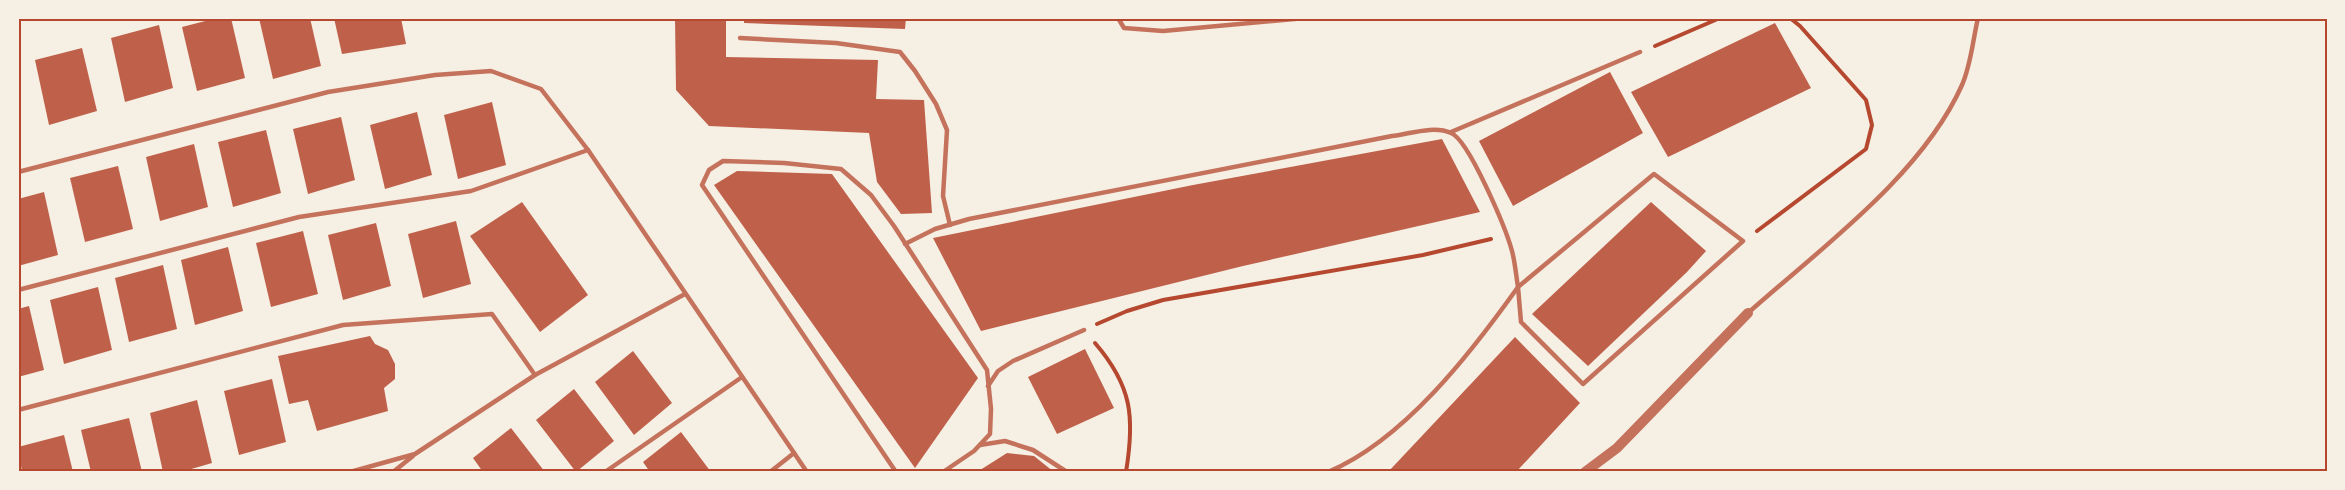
<svg xmlns="http://www.w3.org/2000/svg" width="2345" height="490" viewBox="0 0 2345 490" font-family="Lora,serif">
  <style>
    .building { fill: #bf614a }
    .lines { fill: none; stroke-linecap: round; stroke-linejoin: round }
    .path { stroke: #b5482f; stroke-width: 4 }
    .service { stroke: #c5725c; stroke-width: 4.5 }
    .tertiary { stroke: #c5725c; stroke-width: 10 }
    .neatline { fill: none; stroke: #b5482f; stroke-width: 2 }
  </style>
  <rect width="100%" height="100%" fill="#f6efe4"/>
  <g class="building">
    <polygon points="217,18 231,18 245,78 197,91 182,27"/>
    <polygon points="259,18 310,18 321,66 273,79"/>
    <polygon points="334,18 401,18 406,44 342,54"/>
    <polygon points="675,18 726,18 726,57 878,60 876,99 924,100 932,213 901,214 877,182 869,133 709,126 676,90"/>
    <polygon points="744,18 906,18 905,29 744,23"/>
    <polygon points="1775,23 1811,88 1668,157 1631,92"/>
    <polygon points="159,25 173,88 125,102 111,38"/>
    <polygon points="82,48 97,111 49,125 35,60"/>
    <polygon points="1610,72 1643,133 1513,206 1479,141"/>
    <polygon points="492,102 506,165 458,179 444,115"/>
    <polygon points="417,112 432,175 385,189 370,125"/>
    <polygon points="341,117 355,180 308,194 293,129"/>
    <polygon points="266,130 281,193 233,207 218,142"/>
    <polygon points="1442,139 1480,212 1243,266 981,331 933,238 1193,185"/>
    <polygon points="194,144 208,207 160,221 146,157"/>
    <polygon points="118,166 133,229 85,242 70,178"/>
    <polygon points="737,171 832,174 978,378 915,468 714,185"/>
    <polygon points="44,192 58,255 18,266 18,199"/>
    <polygon points="522,202 588,295 540,332 470,236"/>
    <polygon points="1651,202 1706,251 1687,272 1588,366 1532,314"/>
    <polygon points="456,221 471,284 423,298 408,234"/>
    <polygon points="376,223 391,286 343,300 328,235"/>
    <polygon points="303,231 318,294 271,307 256,243"/>
    <polygon points="228,247 243,311 195,325 181,260"/>
    <polygon points="163,265 177,329 129,342 115,278"/>
    <polygon points="98,287 112,350 64,364 50,300"/>
    <polygon points="29,306 44,370 18,377 18,309"/>
    <polygon points="370,336 375,344 388,350 395,364 395,379 384,388 388,411 317,431 308,400 289,404 278,356"/>
    <polygon points="1515,337 1580,403 1516,472 1388,472"/>
    <polygon points="1085,349 1114,408 1057,434 1028,377"/>
    <polygon points="633,351 672,403 634,435 595,382"/>
    <polygon points="272,379 286,442 239,455 224,391"/>
    <polygon points="574,389 614,441 576,472 536,420"/>
    <polygon points="197,400 212,463 181,472 163,472 150,413"/>
    <polygon points="129,418 142,472 91,472 81,430"/>
    <polygon points="511,428 545,472 483,472 473,458"/>
    <polygon points="681,432 711,472 650,472 643,462"/>
    <polygon points="64,435 73,472 22,472 18,447"/>
    <polygon points="1007,453 1034,456 1054,472 977,472"/>
  </g>
  <g class="lines">
    <g class="path">
      <polyline points="1655,46 1720,18"/>
      <polyline points="1757,231 1866,149 1872,125 1866,100 1800,26 1790,18"/>
      <polyline points="1097,324 1127,311 1163,300 1423,255 1491,239"/>
      <path d="M 1095,343 C 1132,386 1135,417 1126,472"/>
    </g>
    <g class="service">
      <polyline points="1118,18 1124,28 1163,31 1305,18"/>
      <polyline points="740,38 836,43 900,52 915,71 936,104 947,130 943,196 950,225"/>
      <polyline points="1451,132 1640,52"/>
      <polyline points="18,172 328,92 435,75 491,71 541,89 588,150 807,472"/>
      <polygon points="1654,174 1743,241 1583,384 1521,322 1518,287"/>
      <path d="M 905,244 L 935,229 L 969,219 L 1392,136 C 1409,134 1434,125 1451,133 C 1469,140 1506,229 1512,251 C 1515,262 1516,275 1518,287 C 1471,353 1404,440 1328,472"/>
      <polyline points="18,290 299,217 471,191 588,150"/>
      <path d="M 1748,313 C 1821,248 1922,175 1962,85 C 1971,65 1973,39 1978,18"/>
      <polyline points="988,386 998,371 1013,361 1084,330"/>
      <polyline points="18,410 343,325 492,314 535,375"/>
      <polyline points="980,445 1005,441 1033,450 1067,472"/>
      <polyline points="350,472 415,454 535,375 685,294"/>
      <polyline points="393,472 413,456"/>
      <polyline points="605,472 742,377"/>
      <polyline points="770,472 794,453"/>
      <polyline points="896,472 702,185 709,170 723,161 784,163 841,169 871,195 894,226 987,370 991,409 990,434 974,451 943,472"/>
    </g>
    <polyline class="tertiary" points="1585,472 1617,448 1748,313"/>
  </g>
  <rect width="2345" height="490" fill="none" stroke="#f6efe4" stroke-width="39"/>
  <rect x="20" y="20" width="2306" height="450" class="neatline"/>
</svg>
